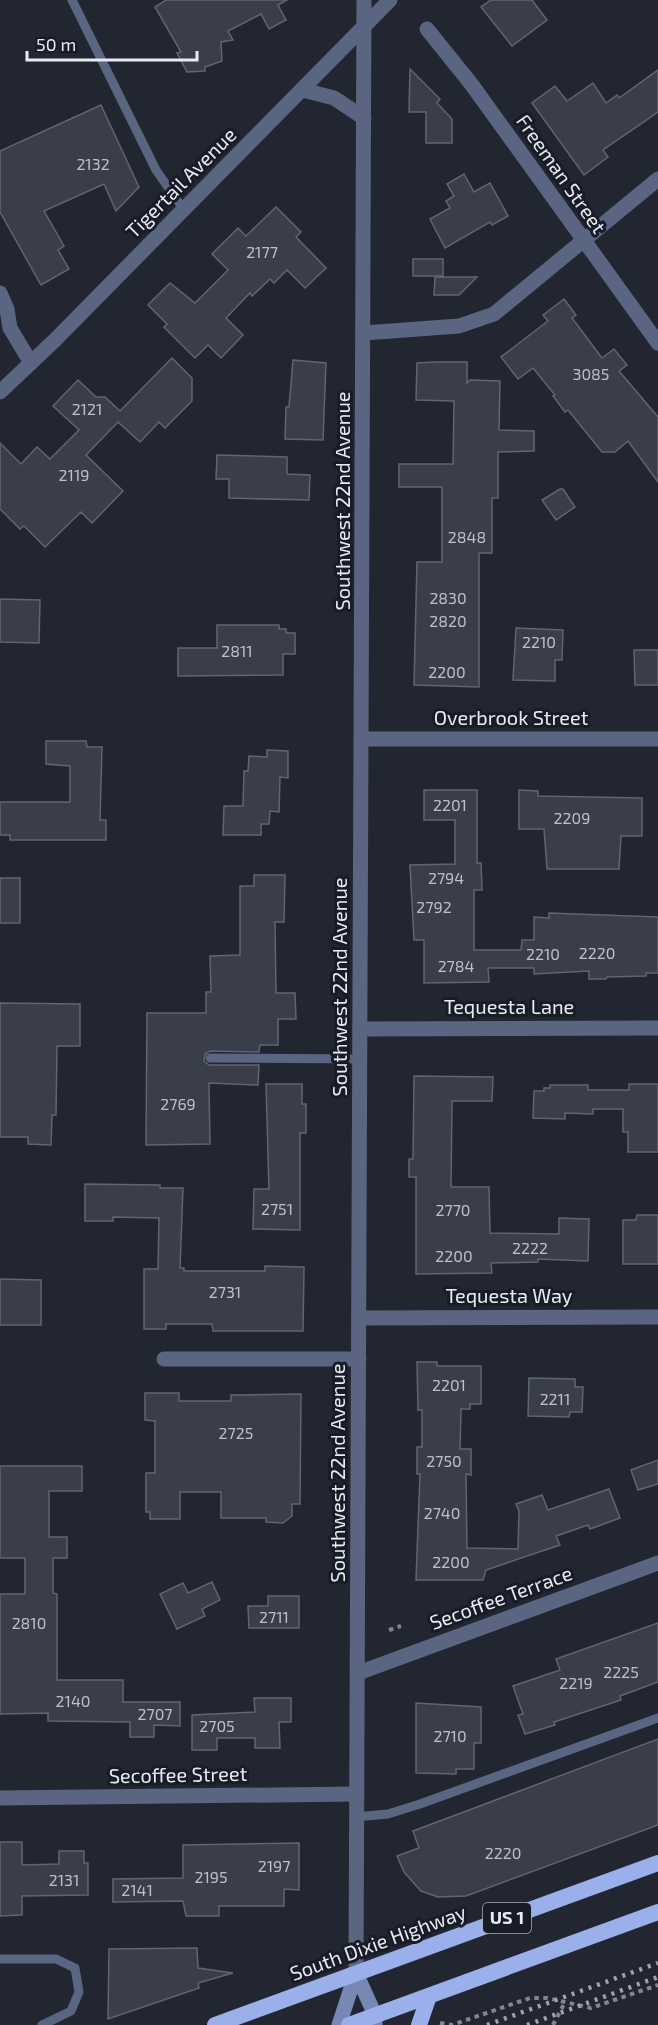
<svg xmlns="http://www.w3.org/2000/svg" width="658" height="2025" viewBox="0 0 658 2025" font-family="'Exo 2',sans-serif">
  <style>
    .building { fill: #3a3e4a; stroke: #606572; stroke-width: 1.5 }
    .lines { fill: none; stroke-linecap: round; stroke-linejoin: round }
    .path { stroke: #83868f; stroke-width: 4; stroke-dasharray: 4.5 4.5; stroke-linecap: butt }
    .service { stroke: #5a6581; stroke-width: 9 }
    .minor { stroke: #5a6581; stroke-width: 15 }
    .tertiary { stroke: #5a6581; stroke-width: 15 }
    .secondary { stroke: #7788b5; stroke-width: 15 }
    .trunk { stroke: #9bb0ea; stroke-width: 16 }
    .rail { stroke: #a0a3ab; stroke-width: 4.5; stroke-dasharray: 3 6; stroke-linecap: butt }
    .labels { text-anchor: middle; stroke-width: 6; stroke-linejoin: round; paint-order: stroke }
    .number-label { font-size: 16px; fill: #bcc0c8 }
    .shield { fill: #181c27; stroke: #aaadb5; stroke-width: 1.5 }
    .shield-label { font-size: 18px; font-weight: bold; fill: #e8ebf2 }
    .street-label { font-size: 20px; fill: #e8ebf2; stroke: #181c27 }
  </style>
  <rect width="100%" height="100%" fill="#222631"/>
  <g class="building">
    <polygon points="166,0 287,0 278,5 286,20 269,29 261,14 228,31 233,40 221,42 222,61 205,67 205,71 187,72 177,53 181,52 155,7"/>
    <polygon points="491,0 532,0 547,20 512,46 481,7"/>
    <polygon points="410,69 440,99 437,103 452,119 452,143 426,143 426,112 409,112"/>
    <polygon points="658,70 658,112 603,150 608,157 584,175 532,103 555,86 567,101 593,83 606,103 617,95 619,98"/>
    <polygon points="101,105 139,187 116,211 104,184 44,211 64,246 58,250 69,269 41,285 0,212 0,151"/>
    <polygon points="464,174 474,192 490,183 508,216 492,225 490,222 445,248 430,219 450,208 446,201 454,196 447,184"/>
    <polygon points="276,207 301,232 296,237 326,268 305,288 287,270 274,283 270,279 252,296 250,293 226,318 243,335 221,358 208,345 195,358 164,327 167,324 148,305 170,283 195,303 228,270 212,254 238,228 246,236"/>
    <rect x="413" y="259" width="30" height="17"/>
    <polygon points="435,277 477,277 459,295 434,295"/>
    <polygon points="564,299 576,315 572,318 602,358 614,349 627,365 619,371 658,417 658,482 628,441 615,452 602,452 568,410 565,412 553,396 555,395 533,368 518,379 501,357 548,321 543,315"/>
    <polygon points="172,358 192,378 192,401 165,428 159,422 140,442 118,422 86,455 123,491 92,523 81,512 45,547 24,526 20,529 0,509 0,443 21,464 37,447 50,459 79,430 53,406 78,380 96,397 105,397 120,411"/>
    <polygon points="293,360 326,363 323,440 285,439 286,407 289,407"/>
    <polygon points="434,362 467,362 467,383 470,380 500,381 499,430 534,431 534,451 498,452 498,498 492,498 492,553 479,553 479,687 414,685 417,562 442,562 442,487 399,487 399,464 453,464 454,401 416,400 417,363"/>
    <polygon points="217,455 287,457 287,474 310,475 309,500 229,498 229,479 216,479"/>
    <polygon points="560,489 563,489 575,507 556,520 542,500"/>
    <polygon points="0,599 40,600 39,643 0,642"/>
    <polygon points="217,625 279,625 279,629 286,629 286,633 295,633 295,654 283,654 283,675 178,676 178,648 217,648"/>
    <polygon points="516,628 563,630 562,660 555,660 555,681 513,680"/>
    <polygon points="634,650 658,650 658,685 635,685"/>
    <polygon points="46,741 86,741 87,747 102,747 100,820 106,820 106,840 10,840 10,835 0,835 0,802 70,802 70,766 46,764"/>
    <polygon points="267,750 288,751 288,778 280,777 279,812 270,811 269,824 261,824 261,835 223,835 224,806 243,806 244,771 248,771 249,756 267,757"/>
    <polygon points="424,790 477,790 477,863 481,863 482,890 474,890 474,950 521,950 522,940 534,940 534,917 549,918 549,913 658,917 658,973 646,973 646,976 607,977 606,979 589,979 589,971 534,974 534,968 488,968 489,982 424,983 424,940 414,940 410,865 455,864 455,820 424,820"/>
    <polygon points="519,790 538,791 538,796 642,798 642,836 621,836 619,869 547,869 544,829 519,829"/>
    <polygon points="254,875 285,875 284,922 275,922 276,993 295,993 296,1019 278,1019 278,1045 260,1045 259,1052 210,1051 205,1054 204,1061 209,1065 259,1065 258,1085 209,1083 210,1144 146,1145 147,1013 206,1013 206,992 211,992 210,956 240,955 240,886 254,886"/>
    <rect x="0" y="878" width="20" height="45"/>
    <polygon points="0,1003 80,1004 80,1046 57,1046 56,1115 52,1115 51,1145 28,1144 28,1137 0,1137"/>
    <polygon points="414,1076 493,1077 492,1101 452,1101 451,1187 489,1187 490,1233 559,1234 559,1218 589,1219 588,1261 538,1259 538,1262 491,1263 492,1273 416,1274 416,1177 409,1177 409,1159 413,1159"/>
    <polygon points="266,1084 302,1084 302,1104 306,1104 306,1133 300,1133 300,1230 253,1229 254,1189 269,1189"/>
    <polygon points="629,1084 658,1084 658,1152 628,1152 628,1132 623,1132 623,1109 593,1109 593,1114 565,1113 565,1119 533,1118 534,1091 544,1091 544,1088 550,1088 550,1085 588,1085 588,1090 629,1090"/>
    <polygon points="85,1184 160,1185 160,1188 183,1188 180,1268 184,1268 184,1271 265,1271 265,1266 304,1267 303,1331 213,1331 212,1324 166,1324 166,1329 144,1329 144,1269 158,1269 159,1218 113,1217 113,1221 85,1221"/>
    <polygon points="637,1215 658,1215 658,1264 623,1264 623,1220 636,1220"/>
    <polygon points="0,1279 41,1280 41,1325 0,1325"/>
    <polygon points="417,1362 437,1362 437,1366 481,1366 481,1404 470,1404 470,1409 461,1409 460,1449 471,1449 471,1475 466,1474 467,1548 518,1549 519,1511 516,1504 542,1495 548,1510 609,1489 620,1518 590,1529 588,1525 556,1536 560,1545 486,1570 483,1580 416,1580 420,1474 417,1474 417,1447 422,1447 422,1410 418,1410"/>
    <polygon points="529,1378 575,1379 575,1387 583,1387 582,1412 570,1412 569,1417 528,1416"/>
    <polygon points="145,1393 179,1393 179,1401 231,1401 231,1395 301,1394 300,1504 292,1504 292,1516 283,1523 266,1522 266,1518 221,1518 221,1492 180,1492 180,1519 150,1519 150,1512 146,1512 146,1473 155,1473 155,1421 145,1420"/>
    <polygon points="658,1460 658,1484 638,1490 631,1470"/>
    <polygon points="0,1466 82,1466 82,1491 49,1491 49,1537 67,1537 67,1558 53,1558 53,1593 57,1594 57,1680 123,1680 123,1702 180,1702 180,1726 154,1725 154,1737 130,1737 130,1722 48,1721 48,1713 0,1714 0,1594 25,1594 25,1558 0,1558"/>
    <polygon points="212,1582 220,1600 202,1609 205,1616 177,1629 160,1594 183,1583 188,1593"/>
    <polygon points="268,1596 299,1596 299,1628 249,1628 248,1606 268,1606"/>
    <polygon points="658,1623 658,1682 620,1696 621,1700 554,1722 555,1725 525,1734 518,1715 523,1714 513,1686 560,1670 556,1659"/>
    <polygon points="254,1698 291,1698 291,1722 279,1722 280,1748 255,1748 255,1738 217,1738 217,1750 192,1750 192,1715 255,1712"/>
    <polygon points="416,1703 481,1707 481,1743 474,1743 474,1769 456,1769 456,1774 416,1773"/>
    <polygon points="658,1739 658,1825 466,1896 438,1897 421,1891 404,1872 397,1856 419,1848 413,1831"/>
    <polygon points="0,1842 22,1842 22,1865 59,1864 59,1851 84,1851 84,1863 88,1863 88,1895 22,1896 22,1915 0,1916"/>
    <polygon points="299,1843 299,1890 284,1889 284,1906 219,1906 219,1916 186,1916 183,1901 113,1902 113,1879 183,1878 183,1845"/>
    <polygon points="197,1948 198,1968 233,1973 198,1983 199,1988 108,2019 109,1949"/>
  </g>
  <g class="lines">
    <g class="path">
      <polyline points="389,1630 401,1626"/>
      <polyline points="440,2023 452,2025 530,1998 547,1998 591,2008 658,1985"/>
      <polyline points="553,2025 565,2002"/>
    </g>
    <g class="service">
      <polyline points="72,0 156,170 184,210"/>
      <polyline points="210,1058 361,1059"/>
      <polyline points="355,1817 388,1814 420,1804 658,1718"/>
      <polyline points="0,1959 56,1959 75,1968 79,1992 71,2011 42,2025"/>
    </g>
    <g class="minor">
      <polyline points="427,29 472,85 658,343"/>
      <polyline points="0,293 7,309 10,328 31,363"/>
      <polyline points="364,333 459,326 494,314 658,179"/>
      <polyline points="363,739 658,739"/>
      <polyline points="360,1029 658,1028"/>
      <polyline points="359,1318 658,1317"/>
      <polyline points="164,1359 359,1359"/>
      <polyline points="358,1673 658,1563"/>
      <polyline points="0,1798 356,1794"/>
    </g>
    <g class="tertiary">
      <polyline points="303,90 334,98 364,118"/>
      <polyline points="0,392 55,340 390,0"/>
      <polyline points="356,1973 364,0"/>
    </g>
    <g class="secondary">
      <polyline points="356,1973 375,2015 375,2025"/>
      <polyline points="339,2025 356,1973"/>
    </g>
    <g class="trunk">
      <polyline points="215,2025 658,1863"/>
      <polyline points="349,2025 658,1912"/>
      <polyline points="419,2025 429,1996"/>
    </g>
    <g class="rail">
      <polyline points="487,2025 658,1963"/>
      <polyline points="527,2025 658,1977"/>
    </g>
  </g>
  <g class="labels">
    <g class="number-label">
      <text x="93" y="170">2132</text>
      <text x="262" y="258">2177</text>
      <text x="591" y="380">3085</text>
      <text x="87" y="415">2121</text>
      <text x="74" y="481">2119</text>
      <text x="467" y="543">2848</text>
      <text x="448" y="604">2830</text>
      <text x="448" y="627">2820</text>
      <text x="539" y="648">2210</text>
      <text x="237" y="657">2811</text>
      <text x="447" y="678">2200</text>
      <text x="450" y="811">2201</text>
      <text x="572" y="824">2209</text>
      <text x="446" y="884">2794</text>
      <text x="434" y="913">2792</text>
      <text x="597" y="959">2220</text>
      <text x="543" y="960">2210</text>
      <text x="456" y="972">2784</text>
      <text x="178" y="1110">2769</text>
      <text x="277" y="1215">2751</text>
      <text x="453" y="1216">2770</text>
      <text x="530" y="1254">2222</text>
      <text x="454" y="1262">2200</text>
      <text x="225" y="1298">2731</text>
      <text x="449" y="1391">2201</text>
      <text x="555" y="1405">2211</text>
      <text x="236" y="1439">2725</text>
      <text x="444" y="1467">2750</text>
      <text x="442" y="1519">2740</text>
      <text x="451" y="1568">2200</text>
      <text x="274" y="1623">2711</text>
      <text x="29" y="1629">2810</text>
      <text x="621" y="1678">2225</text>
      <text x="576" y="1689">2219</text>
      <text x="73" y="1707">2140</text>
      <text x="155" y="1720">2707</text>
      <text x="217" y="1732">2705</text>
      <text x="450" y="1742">2710</text>
      <text x="503" y="1859">2220</text>
      <text x="274" y="1872">2197</text>
      <text x="211" y="1883">2195</text>
      <text x="64" y="1886">2131</text>
      <text x="137" y="1896">2141</text>
    </g>
    <rect class="shield" x="483" y="1903" width="48" height="30" rx="4.5"/>
    <g class="shield-label">
      <text x="507" y="1924">US 1</text>
    </g>
    <g class="street-label">
      <text transform="translate(561 174) rotate(55)" y="7">Freeman Street</text>
      <text transform="translate(181 183) rotate(-45)" y="7">Tigertail Avenue</text>
      <text transform="translate(343 501) rotate(-90)" y="7">Southwest 22nd Avenue</text>
      <text x="511" y="725">Overbrook Street</text>
      <text transform="translate(340 987) rotate(-90)" y="7">Southwest 22nd Avenue</text>
      <text x="509" y="1014">Tequesta Lane</text>
      <text x="509" y="1303">Tequesta Way</text>
      <text transform="translate(338 1473) rotate(-90)" y="7">Southwest 22nd Avenue</text>
      <text transform="translate(501 1598) rotate(-20)" y="7">Secoffee Terrace</text>
      <text transform="translate(178 1775) rotate(-1)" y="7">Secoffee Street</text>
      <text transform="translate(378 1943) rotate(-20)" y="7">South Dixie Highway</text>
    </g>
  </g>
  <path d="M27 51v9h170v-9" fill="none" stroke="#e8ebf2" stroke-width="3"/>
  <text x="36" y="51" font-size="18" fill="#e8ebf2" stroke="#181c27" stroke-width="4.5" paint-order="stroke">50 m</text>
</svg>
